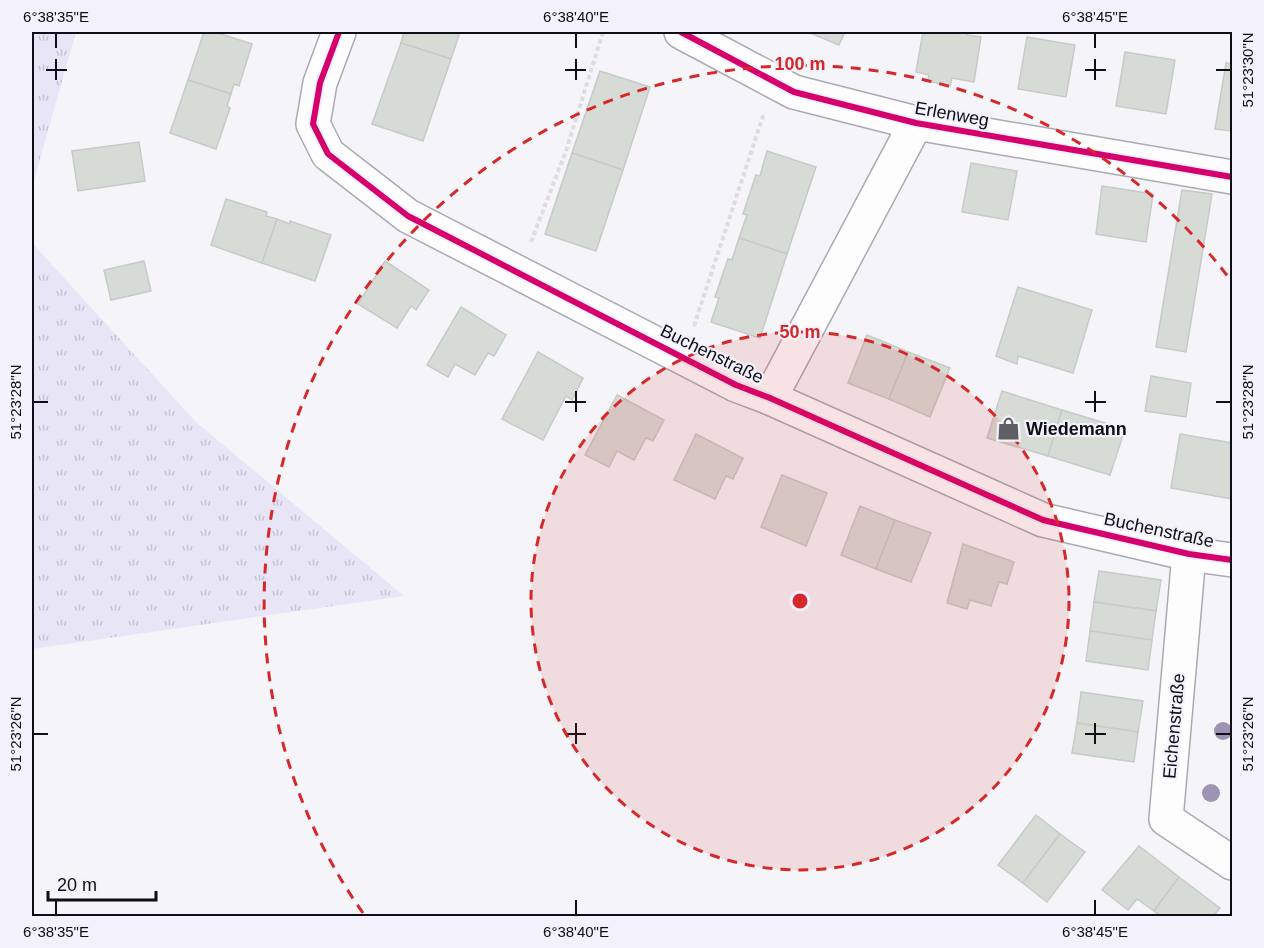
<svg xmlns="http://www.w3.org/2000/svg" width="1264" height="948" viewBox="0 0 1264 948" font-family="Helvetica,sans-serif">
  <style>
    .grass { fill: url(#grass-tufts) }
    .building { fill: #d7dbd5; stroke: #c7cac7; stroke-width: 1.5 }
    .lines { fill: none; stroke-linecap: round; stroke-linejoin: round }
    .minor-casing { stroke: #abaab1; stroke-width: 36 }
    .path { stroke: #dddcdf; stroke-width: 4; stroke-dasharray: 4.5 3; stroke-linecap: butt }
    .minor { stroke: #fdfdfe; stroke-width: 33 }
    .cycleway-casing { stroke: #f3f1fc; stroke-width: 10 }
    .cycleway { stroke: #d6006c; stroke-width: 6 }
    .tree { fill: #9d94b4 }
    .ticks { fill: none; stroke: #0f0d15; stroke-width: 2 }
    .ring { fill: none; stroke: #d62828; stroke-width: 3; stroke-dasharray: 10 8 }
    .labels { text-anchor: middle; stroke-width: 4.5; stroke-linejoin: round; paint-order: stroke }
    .street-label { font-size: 18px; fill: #0f0d15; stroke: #f3f1fc }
    .poi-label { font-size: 18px; font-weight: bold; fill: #0f0d15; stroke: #f3f1fc; text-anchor: start }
    .centre { fill: #d62828; stroke: #f3f1fc; stroke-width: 3 }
    .ring-label { font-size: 18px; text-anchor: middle; font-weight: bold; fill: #d62828; stroke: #f3f1fc; stroke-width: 4.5; stroke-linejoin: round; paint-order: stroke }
    .neatline { fill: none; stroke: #0f0d15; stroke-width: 2 }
    .ticks-label { font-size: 15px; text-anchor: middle; fill: #0f0d15 }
  </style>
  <defs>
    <pattern id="grass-tufts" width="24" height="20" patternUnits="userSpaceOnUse" patternTransform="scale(1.5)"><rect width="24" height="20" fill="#e8e5f7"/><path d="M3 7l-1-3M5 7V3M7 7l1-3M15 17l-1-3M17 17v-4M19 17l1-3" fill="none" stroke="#c6c3d3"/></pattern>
  </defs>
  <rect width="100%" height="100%" fill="#f4f4f9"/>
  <g class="grass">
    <polygon points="32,32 76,32 32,187"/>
    <polygon points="32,243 196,422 404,596 32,649"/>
  </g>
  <g class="building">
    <polygon points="204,32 215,32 252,44 239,86 234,84 231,94 188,80"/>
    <polygon points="404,32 460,32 451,59 401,43"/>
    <polygon points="808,32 845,32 839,45"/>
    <polygon points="923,32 968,32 967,35 981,37 974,82 952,78 950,86 928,81 929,75 916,72"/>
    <polygon points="1027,37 1075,45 1066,97 1018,89"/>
    <polygon points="401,43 451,59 423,141 372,124"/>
    <polygon points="1125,52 1175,60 1166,114 1116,106"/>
    <polygon points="1226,63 1232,64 1232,131 1215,129"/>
    <polygon points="600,71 650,87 623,170 572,153"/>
    <polygon points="188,80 231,94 227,106 230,108 216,149 170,133"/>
    <polygon points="139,142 145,181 78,191 72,151"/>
    <polygon points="767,151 816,167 787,254 739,238 747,215 743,214 756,175 760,176"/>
    <polygon points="572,153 623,170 596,251 545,234"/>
    <polygon points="971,163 1017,171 1008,220 962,212"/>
    <polygon points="1102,186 1153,194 1146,242 1096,234"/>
    <polygon points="1182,190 1212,194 1186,352 1156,347"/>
    <polygon points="226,199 267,212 266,216 277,219 262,263 211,245"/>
    <polygon points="277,219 290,224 290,221 331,235 315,281 262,263"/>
    <polygon points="739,238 787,254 760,338 711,322 719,298 715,297 728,259 732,260"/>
    <polygon points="144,261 151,291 111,300 104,270"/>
    <polygon points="385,261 429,290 416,310 411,306 397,328 358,304"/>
    <polygon points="1018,287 1092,310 1073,373 1018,356 1017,364 996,356"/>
    <polygon points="461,307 506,335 494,356 488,353 475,375 455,364 448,377 427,365"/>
    <polygon points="867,335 908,352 889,399 848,383"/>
    <polygon points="538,352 583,378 572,400 566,396 543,440 502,419"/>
    <polygon points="908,352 950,368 930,417 889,399"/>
    <polygon points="1151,376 1191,383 1186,417 1145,411"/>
    <polygon points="1002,391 1062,410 1048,456 987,438"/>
    <polygon points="617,395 664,420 653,441 646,438 634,460 617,451 609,467 585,455"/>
    <polygon points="1062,410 1125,429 1110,475 1048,456"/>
    <polygon points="696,434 743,458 733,479 726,476 715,499 674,480"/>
    <polygon points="1180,434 1232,443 1232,499 1171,488"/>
    <polygon points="782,475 827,493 806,546 761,527"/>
    <polygon points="860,506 895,520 876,569 841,555"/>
    <polygon points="895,520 931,533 911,582 876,569"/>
    <polygon points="963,544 1014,562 1007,584 999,582 991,606 970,600 967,609 947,603"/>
    <polygon points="1099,571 1161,580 1156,611 1094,602"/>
    <polygon points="1094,602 1156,611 1152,640 1090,631"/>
    <polygon points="1090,631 1152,640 1148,670 1086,661"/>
    <polygon points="1081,692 1143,701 1138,732 1077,723"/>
    <polygon points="1077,723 1138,732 1134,762 1072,753"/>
    <polygon points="1036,815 1060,834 1023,883 998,865"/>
    <polygon points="1060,834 1085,852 1047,902 1023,883"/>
    <polygon points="1139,846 1179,877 1154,911 1137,899 1128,910 1102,890"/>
    <polygon points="1179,877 1220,908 1213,916 1161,916 1154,911"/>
  </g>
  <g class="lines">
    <defs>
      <g id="minor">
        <polyline points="339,32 320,83 313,124 328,154 408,216 736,385 770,398 1043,520 1189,554 1232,560"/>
        <polyline points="681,32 794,92 916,123 1232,177"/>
        <polyline points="770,398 916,123"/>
        <polyline points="1189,554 1166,819 1232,863"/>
      </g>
    </defs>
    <use href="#minor" class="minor-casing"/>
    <g class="path">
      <polyline points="531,242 566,151 603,32"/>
      <polyline points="694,326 764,113"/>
    </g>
    <use href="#minor" class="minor"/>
    <defs>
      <g id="cycleway">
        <polyline points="339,32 320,83 313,124 328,154 408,216 736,385 770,398 1043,520 1189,554 1232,560"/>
        <polyline points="681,32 794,92 916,123 1232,177"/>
      </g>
    </defs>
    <use href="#cycleway" class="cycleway-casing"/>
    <use href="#cycleway" class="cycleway"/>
  </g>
  <g class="tree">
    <circle cx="1223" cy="731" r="9"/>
    <circle cx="1211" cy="793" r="9"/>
  </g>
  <path class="ticks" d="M 56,33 L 56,48M 576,33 L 576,48M 1095,33 L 1095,48M 56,59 L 56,80M 576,59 L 576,80M 1095,59 L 1095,80M 46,70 L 67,70M 565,70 L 586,70M 1085,70 L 1106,70M 1216,70 L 1231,70M 576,391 L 576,412M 1095,391 L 1095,412M 33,402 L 48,402M 565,402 L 586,402M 1085,402 L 1106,402M 1216,402 L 1231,402M 576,723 L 576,744M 1095,723 L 1095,744M 33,734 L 48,734M 565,734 L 586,734M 1085,734 L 1106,734M 1216,734 L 1231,734M 56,900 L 56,915M 576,900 L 576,915M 1095,900 L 1095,915"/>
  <circle cx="800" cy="601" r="269" fill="#d62828" fill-opacity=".12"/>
  <g class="ring">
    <circle cx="800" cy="601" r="269"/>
    <path d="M363 913A537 537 0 0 1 1232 282"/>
  </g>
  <defs>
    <symbol id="shop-bare" viewBox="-9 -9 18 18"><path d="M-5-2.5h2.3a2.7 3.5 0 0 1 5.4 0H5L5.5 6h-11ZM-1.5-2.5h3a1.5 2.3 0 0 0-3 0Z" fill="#5f5e65" stroke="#f3f1fc" stroke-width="2.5" paint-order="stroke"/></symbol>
  </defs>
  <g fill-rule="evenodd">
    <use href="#shop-bare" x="992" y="412" width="33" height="33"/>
  </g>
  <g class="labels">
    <g class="street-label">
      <text transform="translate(952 114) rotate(10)" y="6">Erlenweg</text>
      <text transform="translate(712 354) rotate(26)" y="6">Buchenstraße</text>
      <text transform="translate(1159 530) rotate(12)" y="6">Buchenstraße</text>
      <text transform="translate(1174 726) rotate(-85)" y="6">Eichenstraße</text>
    </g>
    <g class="poi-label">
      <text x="1026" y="435">Wiedemann</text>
    </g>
  </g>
  <circle cx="800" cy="601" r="9" class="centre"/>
  <g class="ring-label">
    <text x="800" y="70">100 m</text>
    <text x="800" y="338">50 m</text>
  </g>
  <rect width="1264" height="948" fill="none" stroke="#f3f1fc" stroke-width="66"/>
  <path d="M48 891v9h108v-9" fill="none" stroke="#0f0d15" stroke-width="3"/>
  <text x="57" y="891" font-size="18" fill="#0f0d15" stroke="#f3f1fc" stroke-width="4.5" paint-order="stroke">20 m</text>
  <rect x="33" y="33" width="1198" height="882" class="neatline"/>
  <g class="ticks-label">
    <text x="56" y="22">6°38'35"E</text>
    <text x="576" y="22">6°38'40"E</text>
    <text x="1095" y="22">6°38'45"E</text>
    <text transform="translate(1248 70) rotate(-90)" y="5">51°23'30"N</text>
    <text transform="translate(16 402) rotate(-90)" y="5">51°23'28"N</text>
    <text transform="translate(1248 402) rotate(-90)" y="5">51°23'28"N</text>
    <text transform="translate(16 734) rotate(-90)" y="5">51°23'26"N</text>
    <text transform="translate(1248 734) rotate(-90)" y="5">51°23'26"N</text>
    <text x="56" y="937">6°38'35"E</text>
    <text x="576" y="937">6°38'40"E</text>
    <text x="1095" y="937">6°38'45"E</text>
  </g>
</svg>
